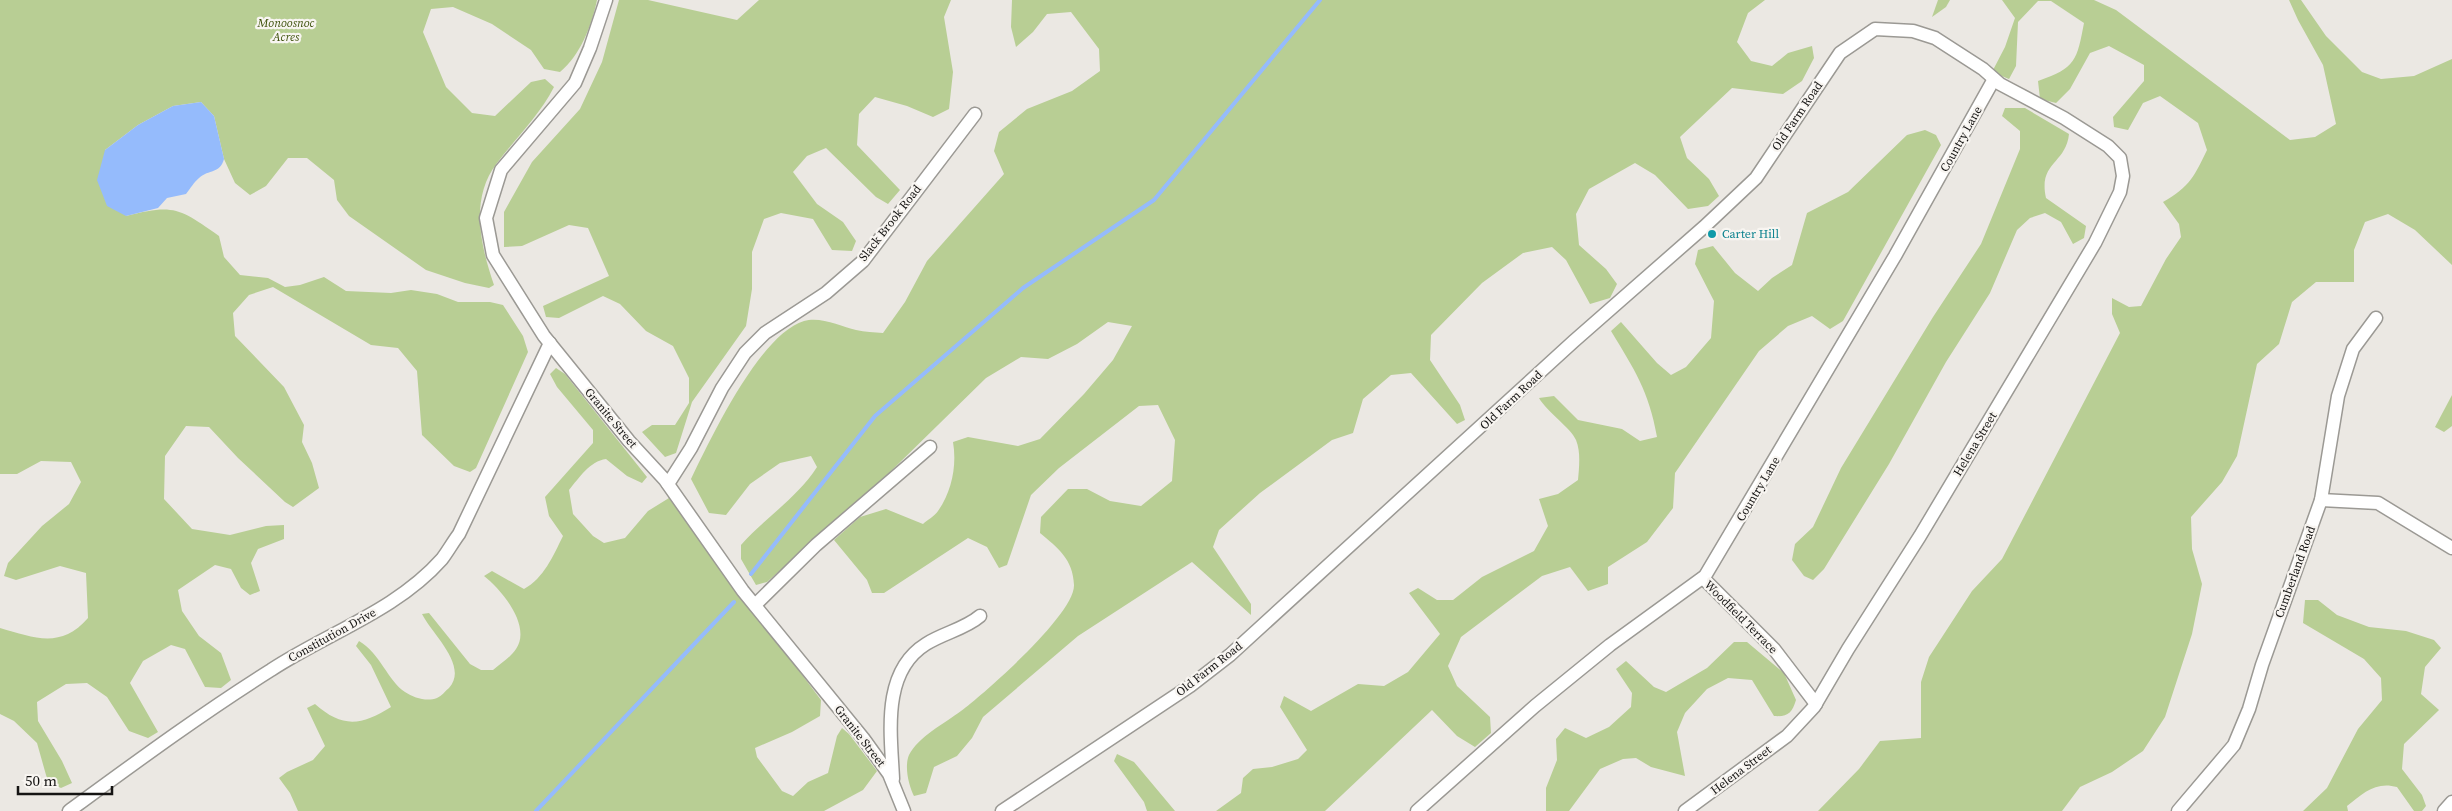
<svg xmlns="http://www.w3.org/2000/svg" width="2452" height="811" viewBox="0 0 2452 811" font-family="'Source Serif 4',serif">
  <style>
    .green { fill: #b8ce94 }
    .water { fill: #95bbfc }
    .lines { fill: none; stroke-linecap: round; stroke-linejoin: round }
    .stream { stroke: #95bbfc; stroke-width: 4 }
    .street-casing { stroke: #9b9994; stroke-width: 15 }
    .street { stroke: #fff; stroke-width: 12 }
    .culture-dot { fill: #0f9aa8; stroke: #f8f5f1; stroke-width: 2 }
    .labels { text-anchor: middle; stroke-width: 4.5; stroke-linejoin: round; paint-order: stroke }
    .park-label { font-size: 12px; font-style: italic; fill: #3c500a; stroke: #f8f5f1 }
    .street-label { font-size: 12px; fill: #151413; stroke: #f8f5f1 }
    .culture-label { font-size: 12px; fill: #0d838f; stroke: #f8f5f1; text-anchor: start }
  </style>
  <rect width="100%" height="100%" fill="#ebe8e3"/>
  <g class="green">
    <path d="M 0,0 L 597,0 C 592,25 580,56 560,72 L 544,69 L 531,50 L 492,24 L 453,7 L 431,9 L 423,32 L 446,87 L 472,113 L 495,116 L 531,82 L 545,79 L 554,87 C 539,116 516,138 497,163 C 469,199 481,247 494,285 L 489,288 L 465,283 L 426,270 L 349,216 L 337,200 L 334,180 L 307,158 L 288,158 L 266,186 L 250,195 L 235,183 L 224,159 L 214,116 L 201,102 L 173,106 L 138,125 L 105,150 L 126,216 C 174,204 179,208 219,236 L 224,257 L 240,275 L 268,278 L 285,287 L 300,285 L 324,277 L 346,291 L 391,293 L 411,290 L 437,294 L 458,302 L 490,302 L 503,305 L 523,336 L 528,352 L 476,468 L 470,472 L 454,466 L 422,435 L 417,371 L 398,348 L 371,345 L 273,287 L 249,295 L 233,313 L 235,336 L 284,387 L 304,425 L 302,442 L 312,463 L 319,488 L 293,507 L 285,502 L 238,458 L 209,427 L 186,426 L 165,456 L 164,499 L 192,529 L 230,535 L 266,526 L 284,525 L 284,539 L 258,549 L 251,563 L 260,591 L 250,595 L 241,588 L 231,569 L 215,565 L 178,590 L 182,611 L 199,636 L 221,653 L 231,680 L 221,688 L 205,687 L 185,649 L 171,645 L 143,661 L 130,683 L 158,732 L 148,738 L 129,731 L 107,697 L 87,683 L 66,684 L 37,702 L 38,721 L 62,761 L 72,783 L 61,788 L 48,782 L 37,743 L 14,721 L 0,714 L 0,628 C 35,638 61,649 88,618 L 86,573 L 60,566 L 16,580 L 4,576 L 8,563 L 42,526 L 69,504 L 81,482 L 71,462 L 41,461 L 17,474 L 0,474 Z"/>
    <polygon points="619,0 648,0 737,20 759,0 951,0 944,17 953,72 949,109 933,117 907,106 875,97 859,114 857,145 900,190 888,204 876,197 826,148 807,156 793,172 817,204 843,222 856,241 852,251 832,250 813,219 781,213 764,219 752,252 752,289 746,326 692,402 676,453 665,457 642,432 652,425 675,425 689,403 689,378 673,346 646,331 620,304 603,296 559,318 546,317 543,306 609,276 588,228 569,225 522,246 504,247 504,212 532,162 580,109 602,62"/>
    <path d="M 1012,0 L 1765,0 L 1748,13 L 1737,42 L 1751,61 L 1772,66 L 1788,53 L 1812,46 L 1814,58 L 1802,81 L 1783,94 L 1732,88 L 1680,137 L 1687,158 L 1709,179 L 1719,196 L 1708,206 L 1688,209 L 1655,175 L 1635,163 L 1589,189 L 1576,214 L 1579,245 L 1606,269 L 1617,284 L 1610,298 L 1590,304 L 1566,260 L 1552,247 L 1523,253 L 1482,283 L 1431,335 L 1430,360 L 1460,405 L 1465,420 L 1457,424 L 1411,373 L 1391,375 L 1363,399 L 1353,433 L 1332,440 L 1260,493 L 1219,530 L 1213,547 L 1251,604 L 1251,615 L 1192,562 L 1078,636 L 983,717 L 972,738 L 957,756 L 934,767 L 926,793 L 914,796 C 909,786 904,767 909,755 C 918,737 945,723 961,711 C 985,693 1075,614 1074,585 C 1073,559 1058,548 1040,533 L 1041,517 L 1068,489 L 1087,489 L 1110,501 L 1141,506 L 1172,481 L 1175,440 L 1158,405 L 1139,406 L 1059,468 L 1031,495 L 1007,565 L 999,568 L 987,547 L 968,538 L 884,593 L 872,593 L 867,580 L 834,540 L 860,517 L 886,509 L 923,524 C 927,520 935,516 938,511 C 952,491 957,465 953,442 L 968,437 L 1018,446 L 1040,439 L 1084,394 L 1113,360 L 1132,326 L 1108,322 L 1077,344 L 1048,359 L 1021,357 L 986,378 L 890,472 L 767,582 L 756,585 L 741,559 L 741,545 C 765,518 798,497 817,467 L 811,456 L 780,463 L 750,484 L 726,515 L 709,513 L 691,479 C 711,438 760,334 804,321 C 820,316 841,326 856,330 C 865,332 874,332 883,333 L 905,302 L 927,261 L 1004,174 L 994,151 L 999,132 L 1027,109 L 1072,91 L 1100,71 L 1099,49 L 1071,12 L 1047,14 L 1033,32 L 1016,47 L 1011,27 Z"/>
    <polygon points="1938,0 1950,0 1946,7 1932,17"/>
    <path d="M 2002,0 L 2094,0 L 2116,10 L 2290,140 L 2315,137 L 2336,124 L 2323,65 L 2298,20 L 2289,0 L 2301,0 L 2326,36 L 2362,72 L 2381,79 L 2414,76 L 2452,59 L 2452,265 L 2415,230 L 2388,214 L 2365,222 L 2354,250 L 2354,282 L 2316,282 L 2292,302 L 2279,344 L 2257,364 L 2237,456 L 2222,482 L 2191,517 L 2192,549 L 2202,584 L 2192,634 L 2165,717 L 2143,751 L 2112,772 L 2080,787 L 2062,811 L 1818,811 L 1859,769 L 1880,741 L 1921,738 L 1921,682 L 1929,657 L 1972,591 L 2002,559 L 2120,333 L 2112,314 L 2112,298 L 2129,307 L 2141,306 L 2166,259 L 2181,237 L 2179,224 L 2163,202 C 2190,187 2195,175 2207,150 L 2198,123 L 2160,96 L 2143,103 L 2128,130 L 2114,127 L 2113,117 L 2144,81 L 2144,65 L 2109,46 L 2090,53 L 2070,89 L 2056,103 L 2040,99 L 2038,81 C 2076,68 2077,60 2084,23 L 2051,1 L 2038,1 L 2018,22 L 2016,66 L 2009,79 L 1992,72 L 2005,47 L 2015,18 Z"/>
    <path d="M 2005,108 L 2025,108 L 2069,134 C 2066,164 2038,162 2046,198 L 2086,226 L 2084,238 L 2073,244 L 2061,222 L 2045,213 L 2030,218 L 2017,230 L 1990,293 L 1946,362 L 1889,464 L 1824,569 L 1813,580 L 1804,576 L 1792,560 L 1795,544 L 1813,527 L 1841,468 L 1933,317 L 1981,244 L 2020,149 L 2020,131 L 2002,116 Z"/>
    <path d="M 1925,130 L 1936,135 L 1941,145 L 1843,321 L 1830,329 L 1812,316 L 1788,326 L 1759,351 L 1675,473 L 1673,508 L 1647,542 L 1608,567 L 1608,584 L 1588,591 L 1570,567 L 1542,576 L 1461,637 L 1448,666 L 1457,686 L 1490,717 L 1491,733 L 1475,747 L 1457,736 L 1432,710 L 1325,811 L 1216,811 L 1241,793 L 1243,778 L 1253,769 L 1272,767 L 1298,759 L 1307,750 L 1280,707 L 1284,696 L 1311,711 L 1358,684 L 1384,686 L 1408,672 L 1440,634 L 1409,593 L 1418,588 L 1437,600 L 1453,600 L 1482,577 L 1534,551 L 1548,526 L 1539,499 L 1558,494 L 1578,480 C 1579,468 1581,452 1576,440 C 1571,428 1547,412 1539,398 L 1554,396 L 1578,420 L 1622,429 L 1640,441 L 1657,437 C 1649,391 1634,369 1611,331 L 1621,322 L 1657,363 L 1671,375 L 1686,367 L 1711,338 L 1714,301 L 1695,264 L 1698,250 L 1713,246 L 1735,273 L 1758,291 L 1772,278 L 1792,265 L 1807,213 L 1848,192 L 1907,135 Z"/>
    <path d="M 556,368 L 565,374 L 647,477 L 642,483 L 627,476 L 606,459 C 590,461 579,478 569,490 L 573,514 L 593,536 L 604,543 L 625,538 L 648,511 L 669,498 L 821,700 L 820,716 L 792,732 L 755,748 L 757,757 L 782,791 L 793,796 L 808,782 L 828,773 L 837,736 L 842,728 L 849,734 L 877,771 L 863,790 L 824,811 L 298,811 L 290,793 L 279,778 L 287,772 L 313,760 L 325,746 L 307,708 L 315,704 C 342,728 361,726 391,707 L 371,665 L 356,646 L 359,641 C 380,653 388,681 405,692 C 414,698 427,702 437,698 C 442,696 445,691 449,688 C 469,666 432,634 422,614 L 429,613 L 470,664 L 481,670 L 493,670 C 500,664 511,657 516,649 C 532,626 501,589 484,576 L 492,571 L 524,589 C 544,578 553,556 563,536 L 549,516 L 545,497 L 593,443 L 593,430 L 557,387 L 550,374 Z"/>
    <polygon points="2452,395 2452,426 2444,432 2435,427"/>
    <path d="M 2305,600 L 2318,600 L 2337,615 L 2369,627 L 2406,631 L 2434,640 L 2441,648 L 2425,667 L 2421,694 L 2439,710 L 2404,744 L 2402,769 L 2422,795 L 2426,806 L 2422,811 L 2414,811 L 2397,787 C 2376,781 2363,793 2347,806 L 2348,811 L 2303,811 L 2327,788 L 2358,729 L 2382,700 L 2381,678 L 2364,659 L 2303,623 Z"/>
    <path d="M 1734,642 L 1747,642 L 1784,673 L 1796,700 C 1792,713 1788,717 1774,716 L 1752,680 L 1728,678 L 1707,689 L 1685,713 L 1677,732 L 1685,776 L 1651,767 L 1636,758 L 1623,759 L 1600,769 L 1569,811 L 1546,811 L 1546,788 L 1557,760 L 1556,739 L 1565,728 L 1586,738 L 1609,727 L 1631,707 L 1632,693 L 1616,669 L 1626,661 L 1654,687 L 1666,692 L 1707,668 Z"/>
    <polygon points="1117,754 1134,762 1175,811 1147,811 1144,802 1114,761"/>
  </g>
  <path class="water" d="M 201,102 L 214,116 L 224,159 C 220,174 209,169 199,178 C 194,182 190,189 186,194 L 167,198 L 158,208 L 126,216 L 107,206 L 97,180 L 105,150 L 138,125 L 173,106 Z"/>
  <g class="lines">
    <g class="stream">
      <polyline points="751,574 875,416 1023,288 1154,200 1320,0"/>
      <polyline points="536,811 734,602"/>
    </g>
    <defs>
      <g id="street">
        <polyline points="606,0 590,48 575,83 501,170 486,218 493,255 544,336 629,441 665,480 743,591 863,738 889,774 904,811"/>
        <polyline points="668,484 691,448 722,388 745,353 765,333 826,293 863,261 975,114"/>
        <polyline points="2321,500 2378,503 2452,548"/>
        <polyline points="1703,578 1774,649 1816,704"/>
        <polyline points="755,605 816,545 930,447"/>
        <path d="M 893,779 C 891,734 881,672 926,644 C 943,633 965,629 980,616"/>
        <path d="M 69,811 C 136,762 201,714 271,670 C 327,633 396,611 442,559 C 448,551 453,542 459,534 L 550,343"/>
        <polyline points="1002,811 1190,686 1230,655 1574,341 1704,227 1756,178 1840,53 1875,29 1913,31 1935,38 1983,69 2000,84 2064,118 2108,146 2120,158 2123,176 2120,192 2095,243 1920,536 1848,649 1814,707 1787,736 1685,811"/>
        <polyline points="1417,811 1535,706 1610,645 1705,576 1895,256 1994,79"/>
        <polyline points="2178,811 2234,745 2249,709 2262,665 2321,500 2338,396 2353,349 2376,318"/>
        <polyline points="2444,811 2452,802"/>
      </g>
    </defs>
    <use href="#street" class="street-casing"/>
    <use href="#street" class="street"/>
  </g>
  <circle class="culture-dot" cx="1712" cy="234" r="5"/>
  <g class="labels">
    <g class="park-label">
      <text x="286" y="27">Monoosnoc<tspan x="286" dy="14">Acres</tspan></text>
    </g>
    <g class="street-label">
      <text transform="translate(1797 116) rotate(-56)" y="4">Old Farm Road</text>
      <text transform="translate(1961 139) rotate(-61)" y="4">Country Lane</text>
      <text transform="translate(890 223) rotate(-52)" y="4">Slack Brook Road</text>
      <text transform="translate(1511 400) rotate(-43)" y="4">Old Farm Road</text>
      <text transform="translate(611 418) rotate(50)" y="4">Granite Street</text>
      <text transform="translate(1975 444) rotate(-59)" y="4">Helena Street</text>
      <text transform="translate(1758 489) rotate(-59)" y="4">Country Lane</text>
      <text transform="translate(2295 572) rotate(-70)" y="4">Cumberland Road</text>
      <text transform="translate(1741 617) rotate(45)" y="4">Woodfield Terrace</text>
      <text transform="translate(332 635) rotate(-29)" y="4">Constitution Drive</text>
      <text transform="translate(1209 669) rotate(-38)" y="4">Old Farm Road</text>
      <text transform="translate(860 736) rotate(52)" y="4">Granite Street</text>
      <text transform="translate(1741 770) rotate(-37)" y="4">Helena Street</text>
    </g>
    <g class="culture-label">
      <text x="1722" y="238">Carter Hill</text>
    </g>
  </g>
  <path d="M18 786v8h94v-8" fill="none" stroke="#151413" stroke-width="2.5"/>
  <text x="25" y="786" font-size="15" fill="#151413" stroke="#f8f5f1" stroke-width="4" paint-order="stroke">50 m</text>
</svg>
